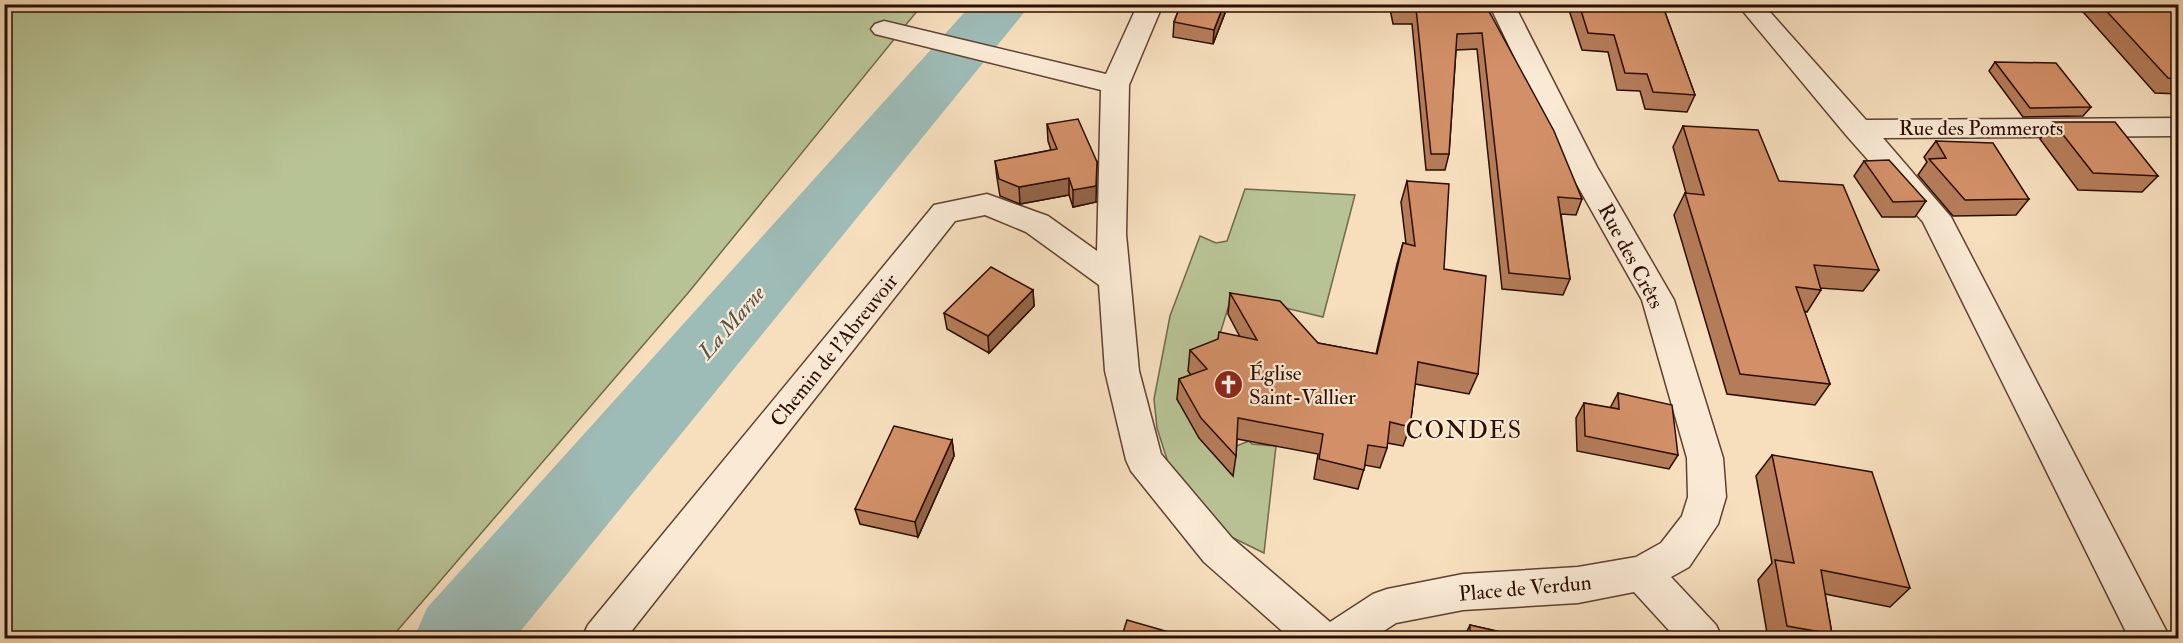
<svg xmlns="http://www.w3.org/2000/svg" width="2183" height="643" viewBox="0 0 2183 643" font-family="'IM FELL Double Pica',serif">
  <style>
    .green { fill: #b8c395; stroke: #72684a; stroke-width: 1.5 }
    .lines { fill: none; stroke-linecap: round; stroke-linejoin: round }
    .river { fill: #9ebcb7; fill-rule: evenodd }
    .minor-casing { stroke: #5e4130; stroke-width: 3 }
    .minor { fill: #faead5; fill-rule: evenodd }
    .wall { fill: #b57c59; stroke: #2b0c00; stroke-width: 1.5 }
    .shaded-wall { fill: #946549; stroke: #2b0c00; stroke-width: 1.5 }
    .building { fill: #d39068; stroke: #2b0c00; stroke-width: 1.5 }
    .labels { text-anchor: middle; stroke-width: 4.5; stroke-linejoin: round; paint-order: stroke }
    .street-label { font-size: 21px; fill: #2b0c00; stroke: #faead5 }
    .poi-label { font-size: 21px; fill: #2b0c00; stroke: #faead5; text-anchor: start }
    .water-label { font-size: 22px; font-style: italic; fill: #595249; stroke: #faead5 }
    .quarter-label { font-size: 24px; letter-spacing: 1.5px; fill: #2b0c00; stroke: #faead5 }
  </style>
  <rect width="100%" height="100%" fill="#f7dfbe"/>
  <filter id="stains"><feTurbulence type="fractalNoise" baseFrequency=".00333" numOctaves="4"/><feColorMatrix values="0 0 0 0 .2 0 0 0 0 .09 0 0 0 0 .02 0 0 0 .5 -.17"/></filter>
  <radialGradient id="worn" r=".72"><stop offset=".6" stop-color="#630" stop-opacity="0"/><stop offset="1" stop-color="#630" stop-opacity=".3"/></radialGradient>
  <g class="green">
    <polygon points="5,5 922,5 688,293 391,638 5,638"/>
    <polygon points="1245,189 1355,195 1323,317 1232,295 1207,376 1191,375 1177,399 1179,403 1184,401 1234,447 1249,441 1252,444 1276,446 1264,553 1219,531 1171,472 1157,428 1154,399 1170,316 1200,236 1216,243 1227,241"/>
  </g>
  <g class="lines">
    <polygon class="river" points="972,4 1031,4 515,638 414,638 427,608"/>
    <defs>
      <g id="minor">
        <polygon points="1138,4 1163,4 1129,85 1126,234 1139,371 1161,454 1232,538 1330,622 1373,594 1387,589 1463,574 1578,567 1636,557 1661,543 1682,516 1688,497 1687,458 1642,300 1567,167 1489,4 1514,4 1597,167 1674,300 1723,458 1726,497 1718,524 1689,567 1671,577 1716,625 1722,638 1676,638 1634,592 1578,603 1463,610 1396,623 1373,638 1290,638 1204,562 1131,471 1126,460 1105,371 1099,285 1026,232 985,215 955,221 626,638 582,638 588,625 934,205 987,194 1048,216 1097,251 1101,90 875,34 871,29 875,24 884,21 1106,74"/>
        <polygon points="1737,4 1763,4 1866,120 2178,118 2178,136 1883,138 1951,217 2170,638 2129,638 1923,222 1846,135"/>
      </g>
    </defs>
    <use href="#minor" class="minor-casing"/>
    <use href="#minor" class="minor"/>
  </g>
  <g class="wall">
    <polygon points="1181,4 1226,4 1225,13 1213,44 1173,37 1174,22"/>
    <polygon points="1389,4 1485,4 1582,199 1576,215 1561,214 1570,279 1563,295 1502,289 1477,49 1456,50 1449,154 1445,170 1426,170 1412,24 1393,24"/>
    <polygon points="1567,4 1662,4 1695,95 1687,112 1645,109 1640,91 1617,90 1608,52 1582,50"/>
    <polygon points="2076,4 2170,4 2178,13 2178,94 2155,93"/>
    <polygon points="1995,62 2091,107 2083,116 2023,117 1989,71"/>
    <polygon points="2053,122 2158,176 2142,192 2078,190 2040,139"/>
    <polygon points="1047,124 1096,202 1073,207 1069,195 1020,204 1000,196 997,178 995,161 1051,150 1048,141"/>
    <polygon points="1683,126 1779,181 1879,270 1863,291 1820,288 1821,290 1807,312 1804,311 1830,384 1815,405 1727,394 1674,215 1685,193 1686,193 1673,147"/>
    <polygon points="1936,141 2029,199 2016,215 1953,216 1918,175 1927,162 1924,157"/>
    <polygon points="1864,161 1926,201 1915,217 1882,217 1854,176"/>
    <polygon points="1407,181 1444,269 1478,374 1469,394 1415,384 1410,427 1403,446 1387,443 1387,448 1380,468 1365,465 1358,489 1314,479 1318,454 1237,439 1236,456 1233,476 1199,438 1177,399 1179,379 1191,375 1188,371 1190,350 1240,337 1228,314 1230,293 1318,343 1376,354 1397,264 1403,243 1406,244 1401,202"/>
    <polygon points="1033,290 1034,306 989,353 947,329 944,313"/>
    <polygon points="1618,393 1678,455 1669,469 1577,451 1576,418 1584,403 1610,408"/>
    <polygon points="952,440 954,456 918,537 860,524 855,509"/>
    <polygon points="1772,455 1910,588 1890,607 1825,594 1832,634 1827,639 1768,639 1758,580 1772,563 1756,476"/>
    <polygon points="1470,625 1531,639 1463,639"/>
  </g>
  <g class="shaded-wall">
    <polygon points="1224,4 1226,4 1225,13 1213,44 1214,30"/>
    <polygon points="1097,162 1096,202 1073,207 1073,190"/>
    <polygon points="1069,178 1069,195 1020,204 1019,187"/>
    <polygon points="1033,290 1034,306 989,353 988,336"/>
    <polygon points="952,440 954,456 918,537 915,522"/>
  </g>
  <g class="building">
    <polygon points="1181,4 1224,4 1214,30 1174,22"/>
    <polygon points="1396,4 1485,4 1554,131 1582,199 1558,197 1570,279 1509,273 1482,33 1457,34 1449,154 1431,154 1416,8 1397,8"/>
    <polygon points="1579,4 1662,4 1695,95 1653,92 1647,74 1625,73 1614,35 1588,33"/>
    <polygon points="2100,4 2170,4 2178,13 2178,79 2168,78"/>
    <polygon points="1995,62 2056,63 2091,107 2030,108"/>
    <polygon points="1078,119 1097,162 1096,186 1073,190 1069,178 1019,187 999,179 995,161 1057,149 1047,124"/>
    <polygon points="2053,122 2115,122 2158,176 2093,173"/>
    <polygon points="1683,126 1758,130 1779,181 1843,185 1879,270 1814,265 1821,290 1796,287 1830,384 1740,374 1685,193 1704,195"/>
    <polygon points="1936,141 1993,143 2029,199 1965,200 1929,159 1946,158"/>
    <polygon points="1889,160 1926,201 1893,202 1864,161"/>
    <polygon points="1407,181 1449,184 1444,269 1486,276 1478,374 1418,362 1410,427 1390,422 1387,448 1368,445 1364,470 1319,459 1323,434 1238,418 1236,456 1201,418 1179,379 1207,369 1190,350 1218,339 1219,332 1257,340 1230,293 1280,301 1318,343 1377,354 1403,243 1415,246"/>
    <polygon points="991,267 1033,290 988,336 944,313"/>
    <polygon points="1618,393 1672,405 1678,455 1585,436 1584,403 1619,409"/>
    <polygon points="894,426 952,440 915,522 855,509"/>
    <polygon points="1772,455 1872,472 1910,588 1821,570 1832,634 1787,626 1775,560 1794,563"/>
    <polygon points="1127,620 1193,639 1121,639"/>
    <polygon points="1470,625 1531,639 1470,639"/>
  </g>
  <defs>
    <symbol id="church-disc" viewBox="-11 -11 22 22"><circle r="9.5" fill="#8f2418" stroke="#faead5"/><path d="M-1.2-6h2.4v3.5h3.3v2.4h-3.3V6h-2.4V-.1h-3.3v-2.4h3.3Z" fill="#fff"/></symbol>
  </defs>
  <g fill-rule="evenodd">
    <use href="#church-disc" x="1212" y="368" width="33" height="33"/>
  </g>
  <g class="labels">
    <g class="street-label">
      <text x="1981" y="135">Rue des Pommerots</text>
      <text transform="translate(1631 256) rotate(62)" y="7">Rue des Crêts</text>
      <text transform="translate(834 350) rotate(-51)" y="7">Chemin de l'Abreuvoir</text>
      <text transform="translate(1525 588) rotate(-5)" y="7">Place de Verdun</text>
    </g>
    <g class="poi-label">
      <text x="1249" y="380">Église<tspan x="1249" dy="24">Saint-Vallier</tspan></text>
    </g>
    <g class="water-label">
      <text transform="translate(731 322) rotate(-49)" y="8">La Marne</text>
    </g>
    <g class="quarter-label">
      <text x="1464" y="438">CONDES</text>
    </g>
  </g>
  <rect width="2183" height="643" fill="none" stroke="#f7dfbe" stroke-width="24"/>
  <rect x="6" y="6" width="2171" height="631" fill="none" stroke="#2b0c00" stroke-width="3"/>
  <rect x="12" y="12" width="2159" height="619" fill="none" stroke="#2b0c00" stroke-width="1.5"/>
  <rect width="100%" height="100%" filter="url(#stains)"/>
  <rect width="100%" height="100%" fill="url(#worn)"/>
</svg>
